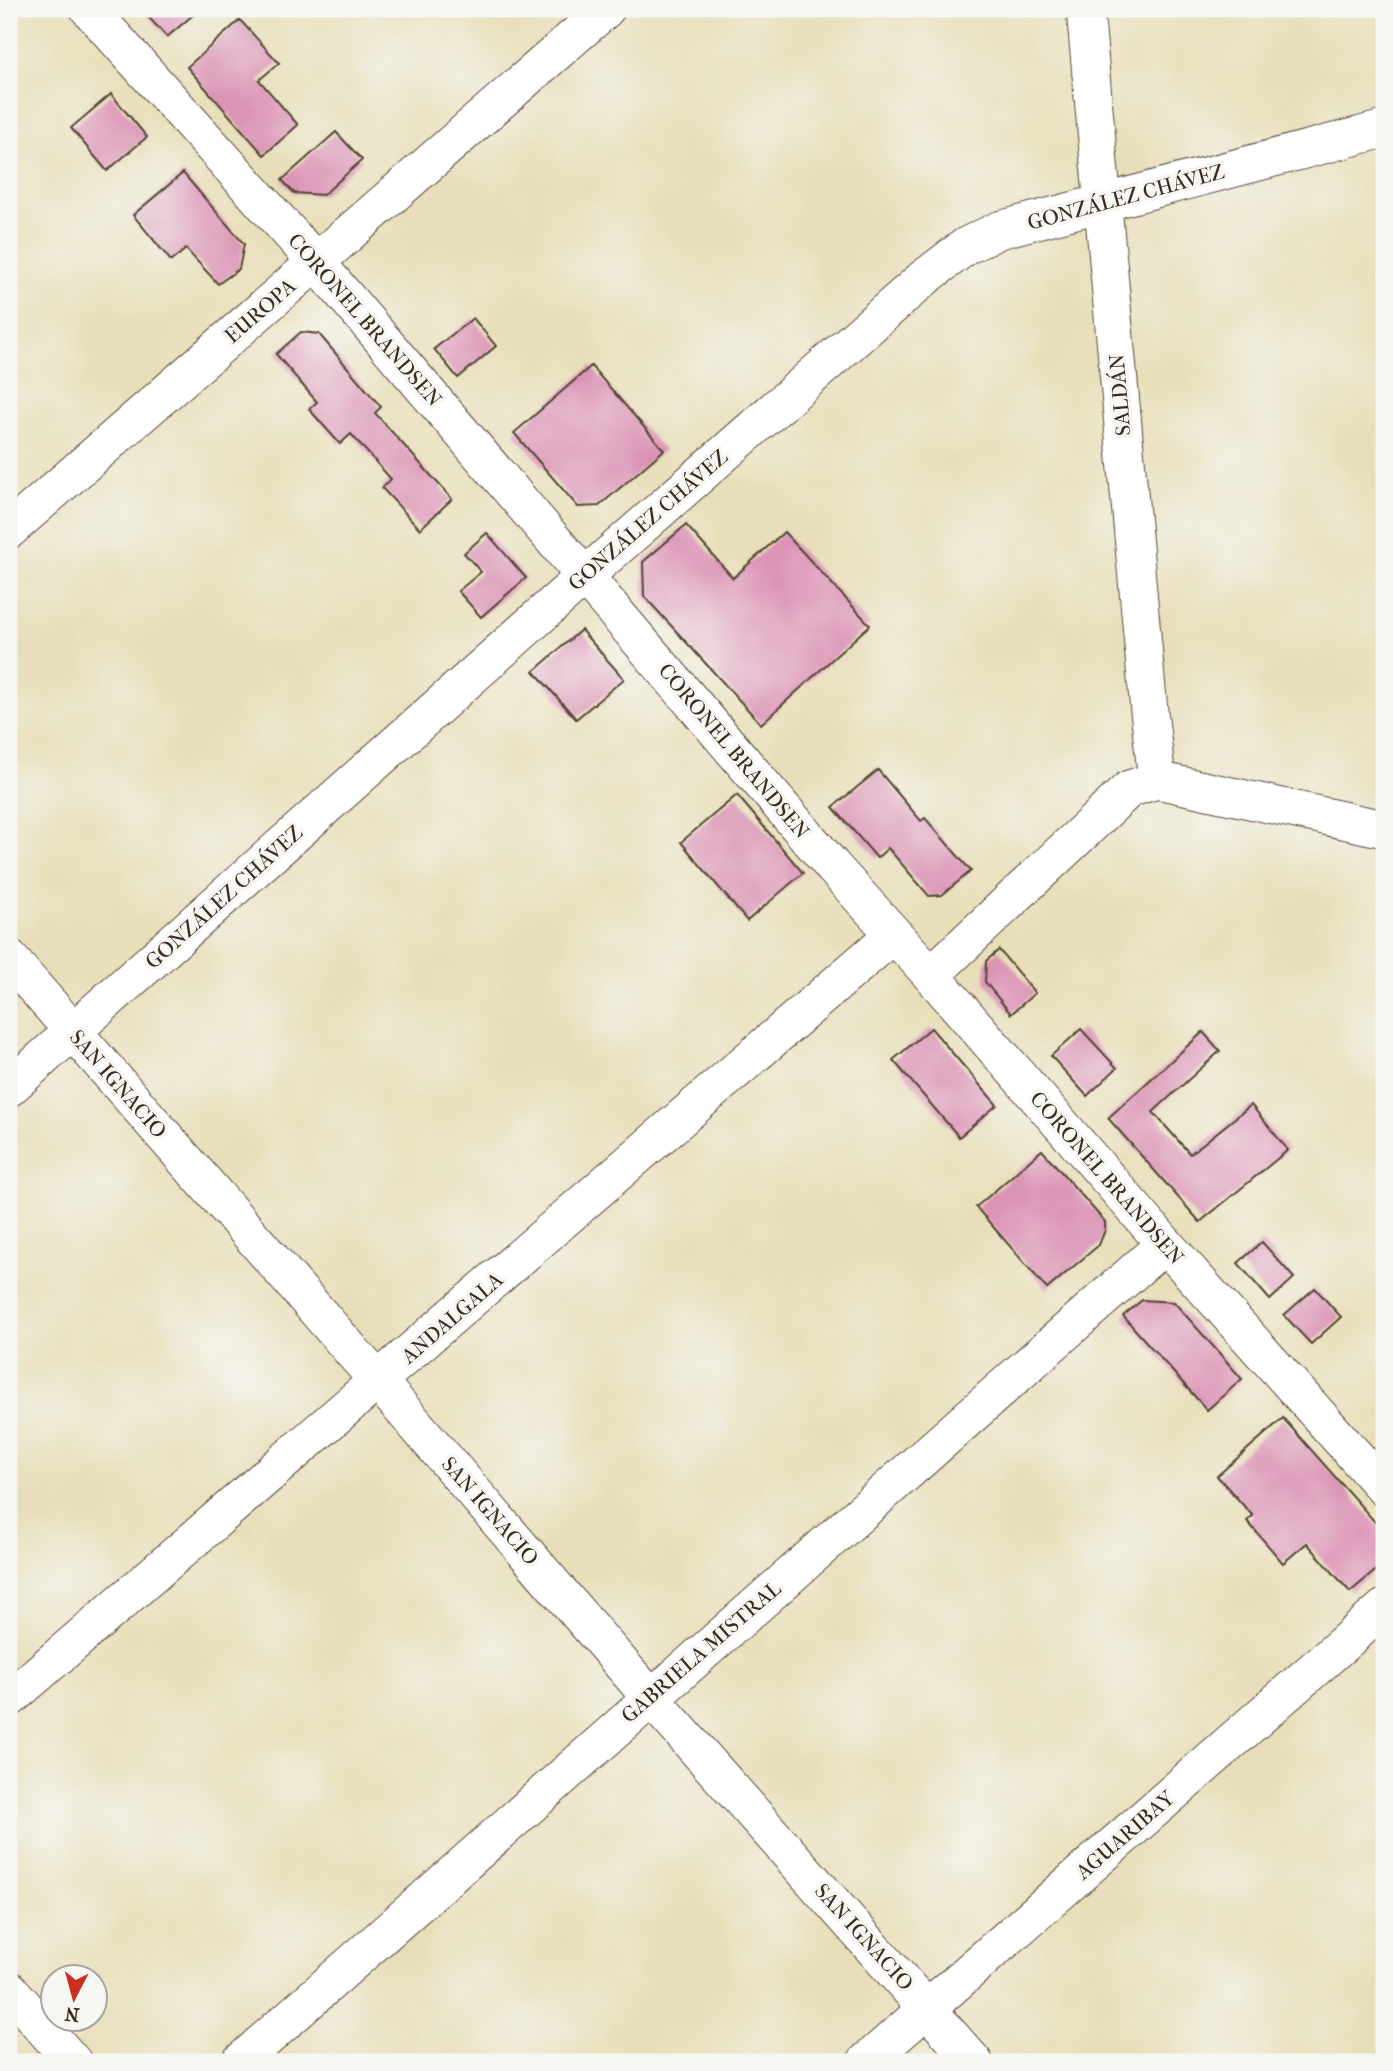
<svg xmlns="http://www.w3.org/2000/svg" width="1393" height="2071" viewBox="0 0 1393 2071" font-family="'IM FELL French Canon',serif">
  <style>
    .building { fill: #db94b6 }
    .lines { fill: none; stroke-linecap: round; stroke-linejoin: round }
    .minor-casing { stroke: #554535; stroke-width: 39 }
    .minor { stroke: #fff; stroke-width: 37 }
    .labels { text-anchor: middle; stroke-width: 7; stroke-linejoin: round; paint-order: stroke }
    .street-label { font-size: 21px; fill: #3b2a1e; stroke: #f6f6f2 }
  </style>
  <rect width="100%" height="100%" fill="#f6f6f2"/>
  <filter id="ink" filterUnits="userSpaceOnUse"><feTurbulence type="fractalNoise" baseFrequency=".0143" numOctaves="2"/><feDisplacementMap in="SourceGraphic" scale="14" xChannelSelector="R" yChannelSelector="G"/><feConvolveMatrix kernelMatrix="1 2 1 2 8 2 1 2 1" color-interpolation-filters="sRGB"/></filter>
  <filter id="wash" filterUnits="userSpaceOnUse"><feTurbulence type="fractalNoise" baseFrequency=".00686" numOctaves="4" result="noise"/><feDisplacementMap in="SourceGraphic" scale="28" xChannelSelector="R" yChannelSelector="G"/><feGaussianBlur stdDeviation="1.57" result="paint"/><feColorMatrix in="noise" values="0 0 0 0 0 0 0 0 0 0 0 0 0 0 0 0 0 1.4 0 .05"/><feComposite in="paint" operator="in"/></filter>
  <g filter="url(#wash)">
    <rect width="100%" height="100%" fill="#e8dfba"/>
    <g id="blocks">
      <g class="building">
        <polygon points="141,9 200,9 167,37"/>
        <polygon points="240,20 279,63 259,80 298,125 264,155 187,67"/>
        <polygon points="111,94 147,137 107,171 71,128"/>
        <polygon points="336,132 362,160 323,195 294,193 282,180"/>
        <polygon points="183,173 244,244 239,269 218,284 186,249 171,261 133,215"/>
        <polygon points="473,318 496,346 458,378 434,349"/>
        <polygon points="301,332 319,334 381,407 375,413 452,499 420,529 382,488 391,479 351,434 340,444 309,409 317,402 276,354"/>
        <polygon points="591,366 664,450 599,506 578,507 514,433"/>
        <polygon points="686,525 733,578 784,532 870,625 761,724 644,596 643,562"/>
        <polygon points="487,533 526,578 481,617 458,591 481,572 464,553"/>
        <polygon points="581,630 624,679 576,719 534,671"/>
        <polygon points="878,770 921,821 925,818 971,871 942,895 929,896 888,848 877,858 833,807"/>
        <polygon points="737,795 803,873 747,921 681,842"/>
        <polygon points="999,950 1035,993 1011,1014 985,982 986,961"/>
        <polygon points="931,1028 997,1105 959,1137 893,1060"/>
        <polygon points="1081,1029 1117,1068 1087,1096 1051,1056"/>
        <polygon points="1203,1032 1220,1051 1153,1112 1190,1154 1251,1105 1288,1150 1200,1222 1108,1118"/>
        <polygon points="1042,1150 1105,1222 1105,1230 1099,1245 1047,1289 976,1207"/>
        <polygon points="1262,1242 1294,1278 1270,1300 1238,1263"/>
        <polygon points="1315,1288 1341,1317 1311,1344 1284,1315"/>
        <polygon points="1142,1300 1174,1302 1242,1379 1207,1410 1123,1316"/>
        <polygon points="1283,1418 1383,1531 1381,1566 1350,1592 1307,1543 1283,1563 1247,1521 1253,1516 1217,1476"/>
      </g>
    </g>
  </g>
  <g filter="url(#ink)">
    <use href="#blocks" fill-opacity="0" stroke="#554535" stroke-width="2"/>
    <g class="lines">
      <defs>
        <g id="minor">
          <polyline points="89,9 316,262 833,867 931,975 1165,1244 1384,1488"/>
          <polyline points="1085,9 1149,711 1157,780"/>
          <polyline points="9,530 606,9"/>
          <polyline points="9,958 378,1381 650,1697 974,2062"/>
          <polyline points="931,975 1129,789 1157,780 1384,829"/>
          <polyline points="9,1088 586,575 924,278 966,246 999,230 1384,129"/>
          <polyline points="9,1699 893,935"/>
          <polyline points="9,1989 73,2062"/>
          <polyline points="240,2062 1165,1244"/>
          <polyline points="866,2062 1384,1608"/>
        </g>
      </defs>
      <use href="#minor" class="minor-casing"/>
      <use href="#minor" class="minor"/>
    </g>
  </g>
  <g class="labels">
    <g class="street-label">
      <text transform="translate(1126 197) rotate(-15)" y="7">GONZÁLEZ CHÁVEZ</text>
      <text transform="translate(260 311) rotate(-41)" y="7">EUROPA</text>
      <text transform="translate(365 320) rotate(49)" y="7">CORONEL BRANDSEN</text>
      <text transform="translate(1120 395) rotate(-95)" y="7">SALDÁN</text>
      <text transform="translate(648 520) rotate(-41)" y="7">GONZÁLEZ CHÁVEZ</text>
      <text transform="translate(734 751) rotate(50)" y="7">CORONEL BRANDSEN</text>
      <text transform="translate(224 897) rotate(-42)" y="7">GONZÁLEZ CHÁVEZ</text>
      <text transform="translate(118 1084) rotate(49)" y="7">SAN IGNACIO</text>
      <text transform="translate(1107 1178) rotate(49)" y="7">CORONEL BRANDSEN</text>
      <text transform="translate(452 1318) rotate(-41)" y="7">ANDALGALA</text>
      <text transform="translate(490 1511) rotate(49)" y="7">SAN IGNACIO</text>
      <text transform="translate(701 1652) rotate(-41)" y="7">GABRIELA MISTRAL</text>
      <text transform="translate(1125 1835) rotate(-41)" y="7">AGUARIBAY</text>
      <text transform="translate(864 1937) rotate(48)" y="7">SAN IGNACIO</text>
    </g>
  </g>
  <rect width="1393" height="2071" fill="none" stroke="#f6f6f2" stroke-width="35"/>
  <g transform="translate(74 1998) rotate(186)"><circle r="33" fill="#f6f6f2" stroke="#aba49d" stroke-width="2"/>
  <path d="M0-5L12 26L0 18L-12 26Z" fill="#c8321e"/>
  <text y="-10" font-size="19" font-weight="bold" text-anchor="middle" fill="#3b2a1e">N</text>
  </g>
</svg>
